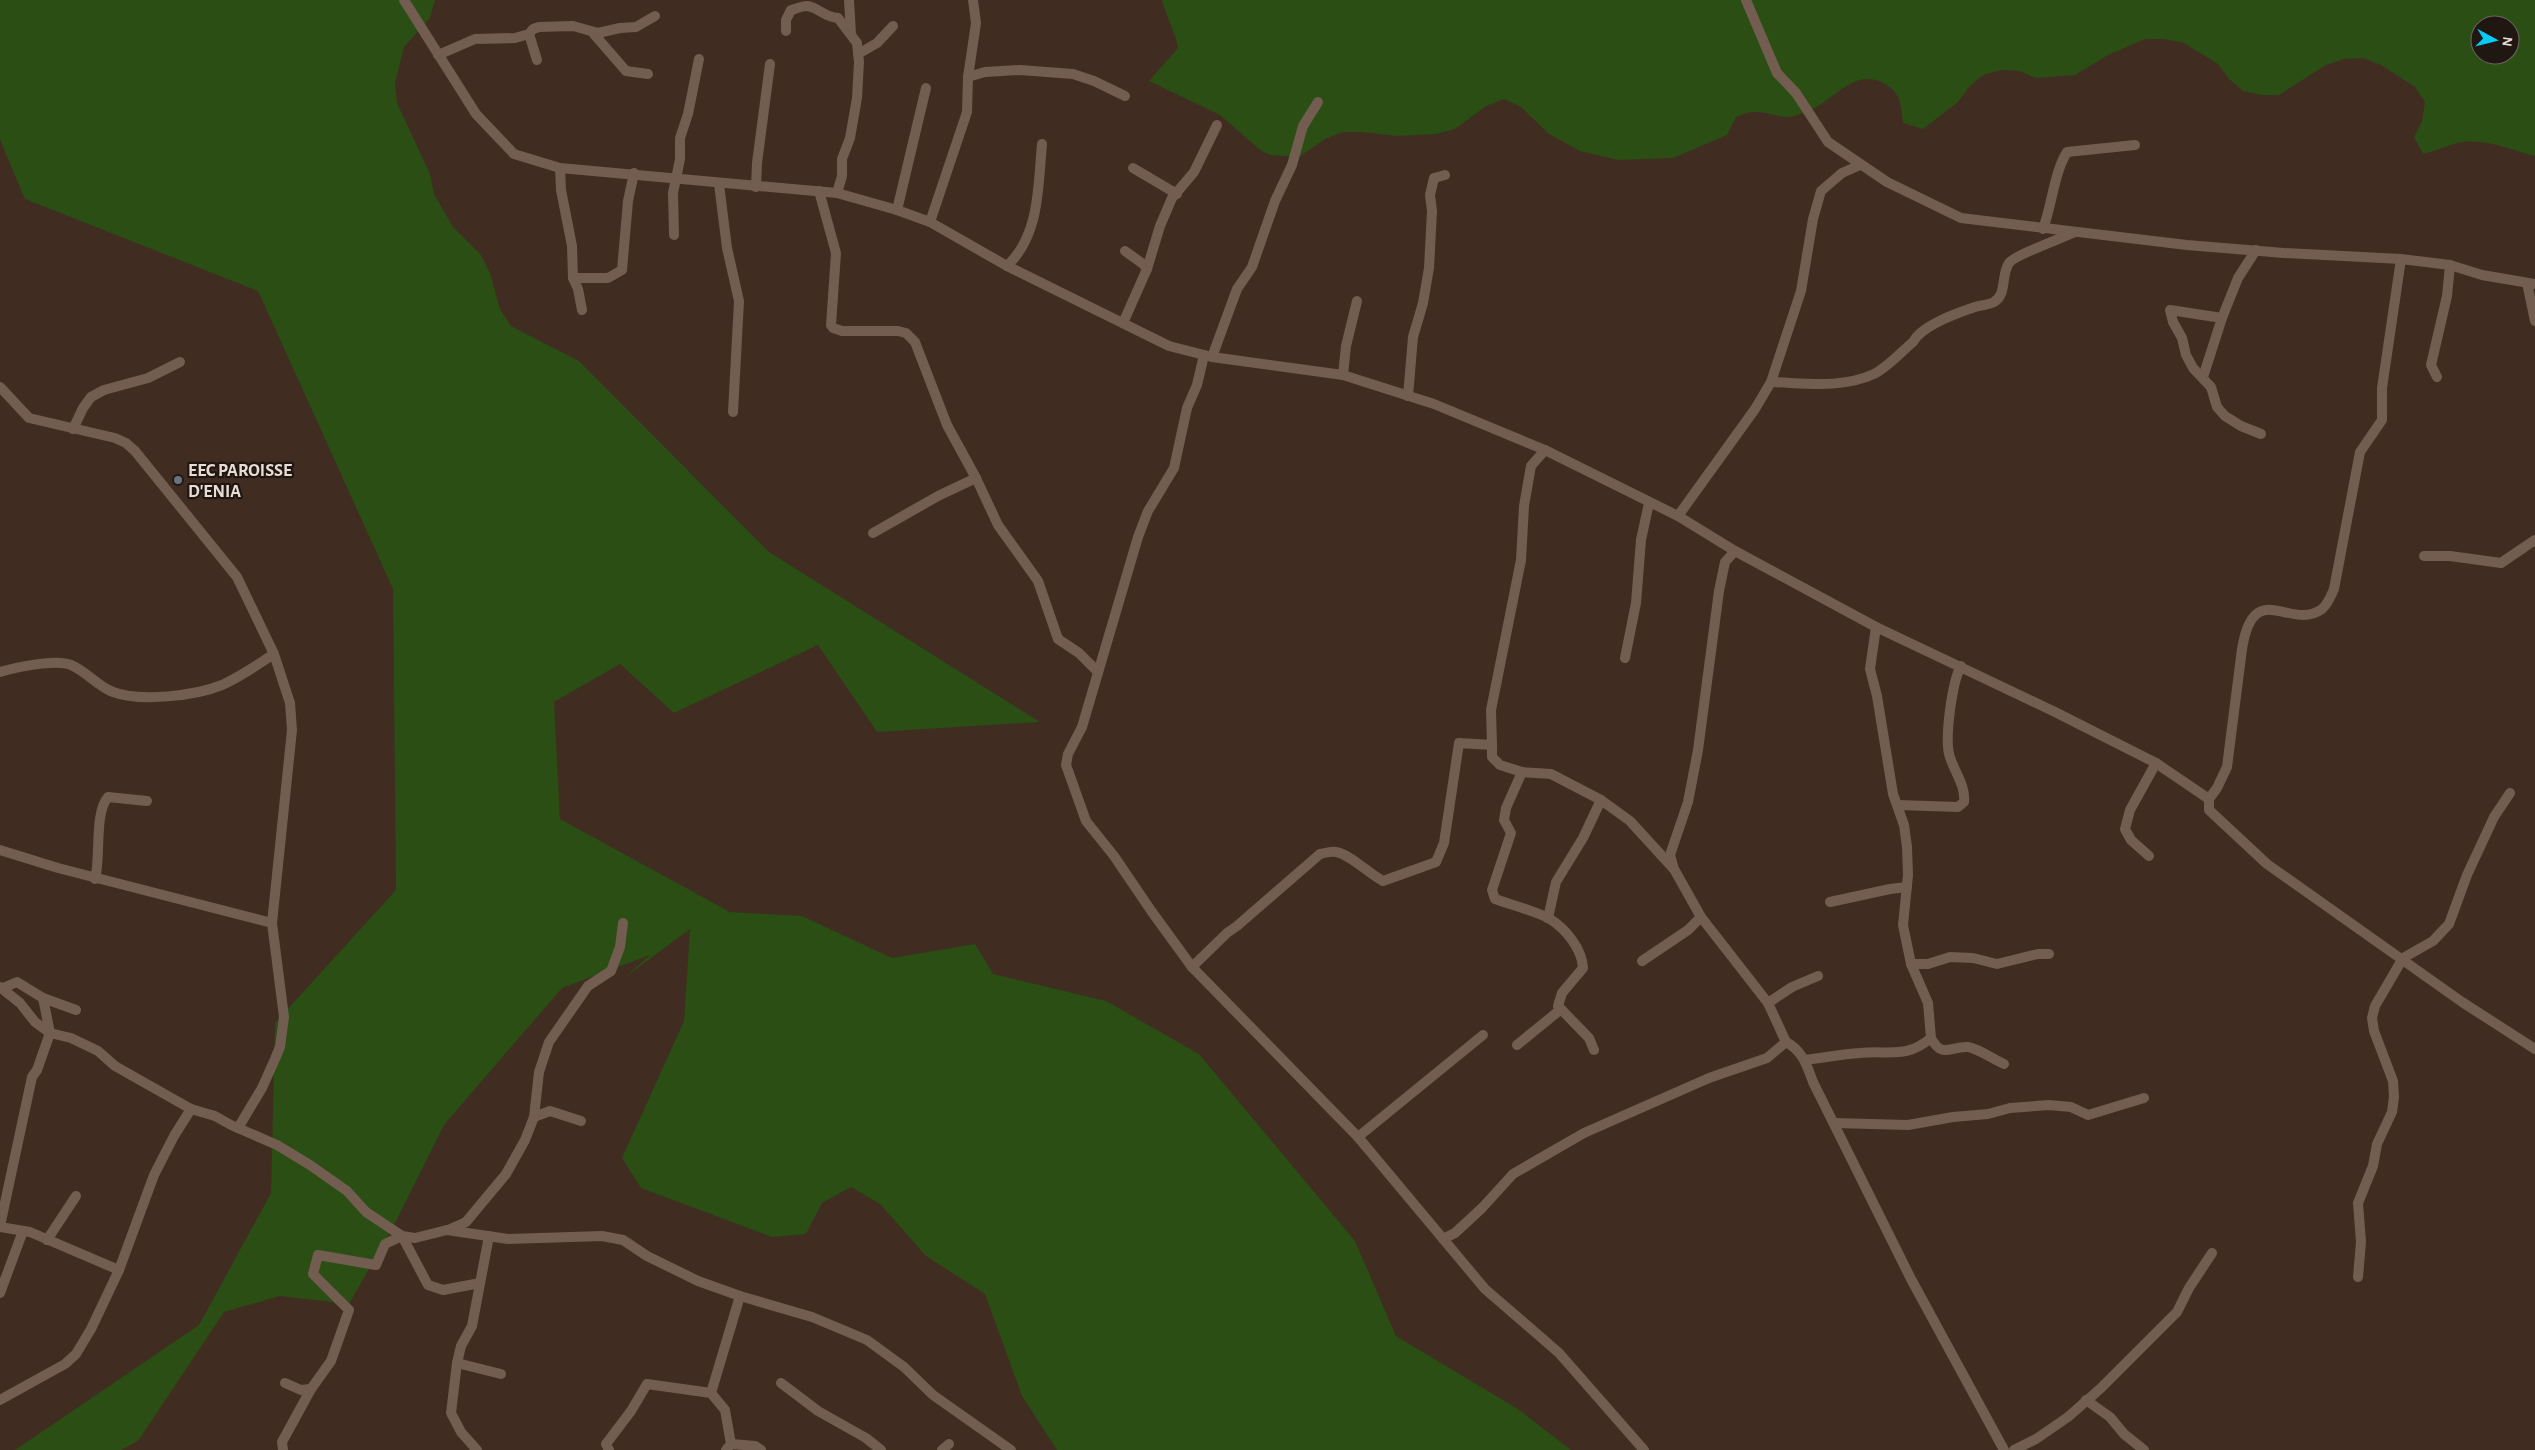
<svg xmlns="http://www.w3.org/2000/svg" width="2535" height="1450" viewBox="0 0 2535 1450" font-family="'Alegreya Sans',sans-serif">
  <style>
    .green { fill: #2a4e14; fill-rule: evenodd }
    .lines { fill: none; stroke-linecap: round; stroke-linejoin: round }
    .street { stroke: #735c50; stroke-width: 10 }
    .worship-dot { fill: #6b7280; stroke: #201712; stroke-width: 2 }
    .labels { text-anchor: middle; stroke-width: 4.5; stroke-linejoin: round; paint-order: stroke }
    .poi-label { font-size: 18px; font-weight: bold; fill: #e9dcd5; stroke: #201712; text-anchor: start }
  </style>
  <rect width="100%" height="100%" fill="#402c21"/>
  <g class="green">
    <polygon points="0,0 435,0 430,18 404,47 395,83 397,103 430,174 434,194 453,227 481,255 490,273 500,309 511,326 579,361 769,552 1040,722 877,732 818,645 674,713 620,664 554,702 560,819 730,912 802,916 892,958 975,944 993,974 1106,1001 1199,1054 1355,1241 1396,1336 1518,1409 1571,1450 1057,1450 1022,1396 985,1294 926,1256 880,1204 851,1187 822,1203 806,1234 772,1237 641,1188 622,1158 684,1021 690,929 624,978 650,955 562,988 444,1125 392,1229 349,1304 280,1296 224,1312 138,1441 121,1450 15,1450 199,1325 271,1193 275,1023 396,890 393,589 258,291 25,199 0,140"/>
    <path d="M 1162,0 L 2535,0 L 2535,156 C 2511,150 2483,137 2457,143 C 2446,146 2435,151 2423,154 L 2414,137 L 2422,121 L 2425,102 L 2415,87 L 2381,65 L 2363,58 L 2344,59 L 2326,65 L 2279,95 L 2261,95 L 2243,91 L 2229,79 L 2218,64 L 2184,43 L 2164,39 L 2145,39 L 2108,55 L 2075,75 L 2036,78 L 2019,71 L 2001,70 L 1983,75 L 1969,87 L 1958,102 L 1923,129 L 1903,123 C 1901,106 1901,93 1885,84 C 1853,65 1832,105 1803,113 C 1799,114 1793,117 1789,117 C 1777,117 1766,111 1754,112 C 1748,112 1741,115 1736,117 L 1727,135 L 1673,158 L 1618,160 L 1580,151 L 1549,134 L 1521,107 L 1504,99 L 1486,106 L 1455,129 L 1436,134 L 1397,136 L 1362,132 L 1343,132 L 1325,139 L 1299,157 L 1270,155 L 1260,150 L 1220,115 L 1149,81 L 1178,48 C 1175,30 1166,17 1162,0 ZM 2480,25 L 2510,25 L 2510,55 L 2480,55 Z"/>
  </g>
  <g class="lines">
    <g class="street">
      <polyline points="404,0 476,114 514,154 560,168 837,193 897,210 930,222 1007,266 1169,346 1212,357 1343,375 1434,404 1545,450 1678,516 1735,551 1876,627 2055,712 2156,763 2209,799 2209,810 2267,864 2462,1002 2535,1049"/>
      <polyline points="849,0 851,34"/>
      <polyline points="1746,0 1777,73 1796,93 1828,142 1887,182 1961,218 2187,245 2284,253 2401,259 2450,265 2482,275 2535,284"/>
      <path d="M 786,31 L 786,20 L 791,10 C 795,9 802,6 807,6 C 818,7 824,17 838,18 L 857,43 L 859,62 L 857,98 L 850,138 L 842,159 L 842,176 L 837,193"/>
      <polyline points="593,33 626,71 648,74"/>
      <polyline points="529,34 537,60"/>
      <polyline points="858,54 877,43 893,26"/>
      <polyline points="438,55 475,39 515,38 529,34 533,29 539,27 573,26 598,33 620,28 636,27 655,16"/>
      <polyline points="968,77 985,72 1020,70 1073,74 1094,81 1125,96"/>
      <polyline points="560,168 561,190 572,246 573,278 578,289 582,310"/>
      <polyline points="1133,168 1177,194"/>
      <polyline points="719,184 727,248 739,301 733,412"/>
      <polyline points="756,187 757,163 770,64"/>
      <polyline points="819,191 836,253 831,325 833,328 842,331 898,331 906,333 915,342 947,425 976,478 998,525 1038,581 1058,639 1079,653 1098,672"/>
      <polyline points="897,210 926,88"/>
      <polyline points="930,222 967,112 968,77 976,23 973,0"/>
      <path d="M 2043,229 C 2052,205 2054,173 2067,152 L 2135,145"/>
      <polyline points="674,235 673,193 680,159 680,138 688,114 699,59"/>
      <polyline points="1125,251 1143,264 1147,269"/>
      <path d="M 1007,266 C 1040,235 1038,186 1042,144"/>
      <polyline points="573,278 608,278 622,270 628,201 634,173"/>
      <polyline points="2527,283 2535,321"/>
      <polyline points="2222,318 2170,310 2173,322 2182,338 2186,355 2193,368 2211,387 2217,407 2225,416 2241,426 2261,434"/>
      <polyline points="1123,323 1147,269 1160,226 1172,198 1194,172 1217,125"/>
      <polyline points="1204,355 1197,385 1187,408 1174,468 1148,511 1138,537 1082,727 1068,754 1066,765 1086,821 1114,856 1152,912 1192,967 1358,1137 1485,1289 1559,1353 1644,1450"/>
      <polyline points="1212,357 1237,289 1252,267 1275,201 1292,165 1303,126 1318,102"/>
      <polyline points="1343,375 1346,346 1357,301"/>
      <polyline points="2203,377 2222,318 2238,278 2256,250"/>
      <polyline points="2437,377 2431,365 2447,296 2450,265"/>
      <path d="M 1771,382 C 1805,383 1841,389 1874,374 C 1888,367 1901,352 1913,342 C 1922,325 1957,313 1975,307 C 1981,305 1989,305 1994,302 C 2007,295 2001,274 2009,263 C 2015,255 2062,238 2075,232"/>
      <polyline points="0,387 29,418 115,438 126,443 135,451 237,577 274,654 290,703 292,730 272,923 284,1017 280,1047 275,1059 262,1088 238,1128"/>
      <polyline points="1408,396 1413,337 1423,303 1429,268 1432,211 1430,195 1434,178 1445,175"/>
      <polyline points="73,429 83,408 91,397 104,390 148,378 180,362"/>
      <polyline points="1678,516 1755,409 1771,382 1801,291 1813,219 1821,191 1842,173 1860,165"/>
      <polyline points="873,533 938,496 976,478"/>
      <polyline points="2424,556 2450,556 2501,563 2535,540"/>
      <polyline points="1625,658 1636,603 1641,540 1649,503"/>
      <path d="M 0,672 C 16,667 56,659 71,665 C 86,671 97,686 113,692 C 140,702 195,696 222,685 C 240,677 257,665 274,654"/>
      <path d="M 1492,745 L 1492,757 L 1500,765 L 1522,772 L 1506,808 L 1504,820 L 1511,833 L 1492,890 L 1495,899 C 1509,904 1538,912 1550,919 C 1566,929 1582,949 1583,968 L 1562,993 L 1558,1006 L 1589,1038 L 1594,1050"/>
      <polyline points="1522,772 1551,774 1601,800 1630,821 1673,868"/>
      <path d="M 2209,799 L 2217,788 L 2227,767 L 2242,649 C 2254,576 2291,632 2322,609 C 2328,604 2331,596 2334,589 L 2360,452 L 2382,420 L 2382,388 L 2401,259"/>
      <path d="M 1898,805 L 1958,807 L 1964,802 C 1966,785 1953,770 1949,754 C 1945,736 1952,682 1961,666"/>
      <polyline points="0,850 58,868 272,923"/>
      <polyline points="2149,856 2131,840 2125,829 2130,810 2156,763"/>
      <path d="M 95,879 C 101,857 94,813 108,797 L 147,801"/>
      <polyline points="1830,902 1890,889 1907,887"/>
      <polyline points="1548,918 1556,882 1583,838 1601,800"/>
      <polyline points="1642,961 1688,930 1701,917"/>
      <polyline points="1911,964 1928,964 1950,957 1973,958 1997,964 2038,954 2049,954"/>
      <path d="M 1192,967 L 1227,933 L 1237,926 L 1320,854 C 1325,853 1331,851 1336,852 C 1350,854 1369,874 1383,881 L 1436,862 L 1444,843 L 1459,743 L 1492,745 L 1491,710 L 1521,560 L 1524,506 L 1531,466 L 1545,450"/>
      <polyline points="0,987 20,1003 35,1022 50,1033 71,1038 98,1051 115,1066 191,1109 215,1116 231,1125 277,1145 310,1165 347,1191 366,1212 402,1236 415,1238 447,1230 508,1239 602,1236 623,1240 647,1256 698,1281 740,1296 812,1317 867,1340 904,1367 933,1395 1011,1450"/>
      <polyline points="3,988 17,982 43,998 76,1010"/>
      <polyline points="1768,1003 1792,987 1818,976"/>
      <path d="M 1931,1038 C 1942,1059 1950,1046 1968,1047 C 1979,1049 1993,1059 2004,1064"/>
      <path d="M 1786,1042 C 1803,1051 1807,1066 1813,1082 L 1911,1279 L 2004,1450"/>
      <polyline points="1517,1045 1560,1010"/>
      <path d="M 1805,1060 C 1823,1058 1842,1054 1860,1053 C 1890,1050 1906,1059 1931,1038 L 1928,1003 L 1911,964 L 1903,925 L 1908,875 L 1907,847 L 1904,825 L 1893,794 L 1877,696 L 1870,669 L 1876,627"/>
      <polyline points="534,1117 550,1111 581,1121"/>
      <polyline points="1834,1123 1908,1125 1953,1117 1988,1114 2010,1108 2049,1105 2071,1107 2088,1115 2144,1098"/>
      <polyline points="1358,1137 1483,1035"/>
      <polyline points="0,1226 32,1077 37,1070 50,1033 43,998"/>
      <polyline points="0,1227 30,1232 119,1270"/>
      <polyline points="448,1230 466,1222 506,1174 525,1140 534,1117 539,1072 549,1042 588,986 611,971 620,947 623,923"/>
      <polyline points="1443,1239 1455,1233 1482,1208 1513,1174 1584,1133 1709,1078 1767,1058 1786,1042 1768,1003 1701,917 1674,869 1670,855 1688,802 1698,750 1719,591 1725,562 1735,551"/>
      <polyline points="47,1240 76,1196"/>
      <polyline points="2358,1277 2361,1242 2358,1203 2373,1166 2377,1144 2392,1112 2394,1097 2393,1081 2374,1031 2372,1018 2375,1006 2403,958 2433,941 2449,924 2467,875 2494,817 2510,793"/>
      <polyline points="0,1293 23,1231"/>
      <polyline points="457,1363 501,1374"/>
      <polyline points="285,1383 301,1390 311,1389"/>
      <polyline points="781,1383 818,1411 866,1438 881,1450"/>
      <polyline points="0,1400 65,1364 76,1354 91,1329 119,1270 154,1175 174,1136 191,1109"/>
      <polyline points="2086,1400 2110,1417 2124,1434 2144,1450"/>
      <polyline points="731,1444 755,1446 761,1450"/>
      <polyline points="283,1450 282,1442 311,1389 331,1361 349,1310 313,1274 318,1255 376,1265 385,1244 402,1236 428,1285 443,1290 480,1283"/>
      <polyline points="477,1450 461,1432 451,1413 457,1363 461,1346 472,1326 489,1236"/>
      <polyline points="609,1450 606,1444 631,1411 647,1384 711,1393"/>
      <polyline points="726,1450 731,1444 725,1410 711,1393 740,1296"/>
      <polyline points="942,1450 949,1444"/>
      <polyline points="2014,1450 2036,1439 2068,1417 2101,1388 2177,1312 2189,1288 2212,1253"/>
    </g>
  </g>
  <circle class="worship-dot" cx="178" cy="480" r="5"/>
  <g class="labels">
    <g class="poi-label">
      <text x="188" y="476">EEC PAROISSE<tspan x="188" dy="21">D'ENIA</tspan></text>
    </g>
  </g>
  <g transform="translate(2495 40) rotate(97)"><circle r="24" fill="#201712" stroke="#706660"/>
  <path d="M0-4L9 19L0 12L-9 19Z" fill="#02cbf9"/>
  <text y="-8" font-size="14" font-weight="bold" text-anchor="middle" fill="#e9dcd5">N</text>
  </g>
</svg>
